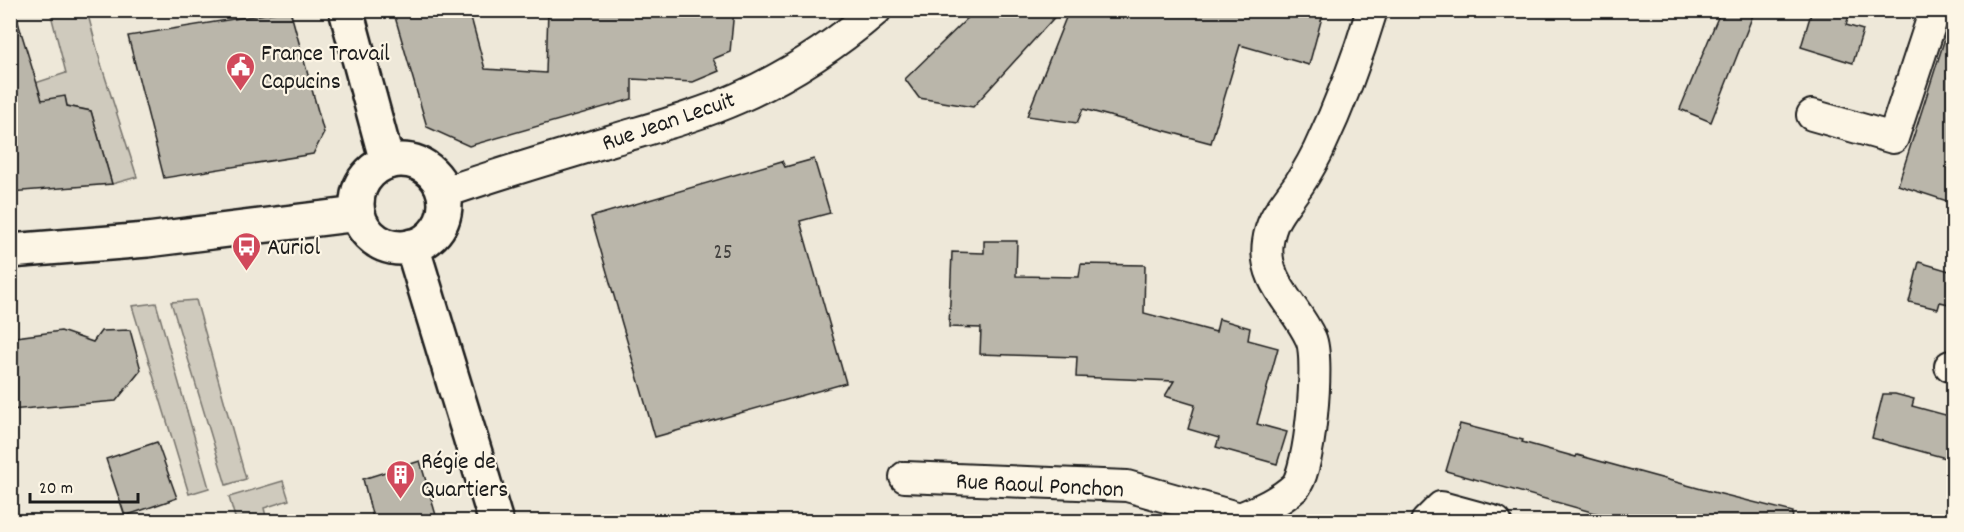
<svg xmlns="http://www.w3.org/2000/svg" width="1964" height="532" viewBox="0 0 1964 532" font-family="Dekko,sans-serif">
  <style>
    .green { fill: #cfcabd; stroke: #76736c; stroke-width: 1.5 }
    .building { fill: #bab6aa; stroke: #1c1c1c; stroke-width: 1.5 }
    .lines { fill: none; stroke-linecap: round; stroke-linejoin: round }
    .street-casing { stroke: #1c1c1c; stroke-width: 34 }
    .secondary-casing { stroke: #1c1c1c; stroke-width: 38 }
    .street { stroke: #fcf5e5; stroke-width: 30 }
    .secondary { stroke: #fcf5e5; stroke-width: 33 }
    .labels { text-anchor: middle; stroke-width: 4.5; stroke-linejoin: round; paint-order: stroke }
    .number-label { font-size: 21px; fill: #444240 }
    .poi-label { font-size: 24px; fill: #1c1c1c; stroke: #fcf5e5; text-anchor: start }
    .street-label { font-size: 24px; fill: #1c1c1c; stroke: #fcf5e5 }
  </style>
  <rect width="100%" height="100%" fill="#eee8d9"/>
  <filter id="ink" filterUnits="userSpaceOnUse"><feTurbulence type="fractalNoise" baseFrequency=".0167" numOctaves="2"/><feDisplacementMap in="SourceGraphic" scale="12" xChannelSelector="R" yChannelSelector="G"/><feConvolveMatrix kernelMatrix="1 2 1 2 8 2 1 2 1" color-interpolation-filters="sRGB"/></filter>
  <g filter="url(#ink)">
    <g class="green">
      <polygon points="50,11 87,11 101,64 137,177 112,184 91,111 67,106 65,97 11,105 11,91 66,73"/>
      <polygon points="196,300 246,479 226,485 171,302"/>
      <polygon points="156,303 209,488 189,494 132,306"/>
      <polygon points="283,481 289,500 264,508 267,521 236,521 229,497"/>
    </g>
    <g class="building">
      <polygon points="290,10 324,133 313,154 164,178 128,36"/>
      <polygon points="393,10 469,10 485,69 546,73 548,10 734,10 730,52 713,59 719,71 693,82 632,79 632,99 469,146 427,127"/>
      <polygon points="976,10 1061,10 973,107 919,98 905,79"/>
      <polygon points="1069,10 1324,10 1309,65 1240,45 1211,143 1083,109 1077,123 1027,116"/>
      <polygon points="1721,10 1755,10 1711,122 1680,109"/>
      <polygon points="1812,10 1851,10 1846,25 1863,30 1853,63 1801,47"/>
      <polygon points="17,19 42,100 65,96 67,106 91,111 112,184 10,192 10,20"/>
      <polygon points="1948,29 1953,30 1953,203 1898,185"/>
      <polygon points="814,159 830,213 800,221 846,383 655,437 591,217 782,161 785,167"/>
      <polygon points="984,241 1017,241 1016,276 1079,277 1081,264 1145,265 1144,313 1216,332 1219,319 1250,328 1248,340 1278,348 1257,424 1287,432 1277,464 1216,447 1219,438 1188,429 1195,405 1165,396 1174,381 1076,377 1077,357 980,354 981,328 949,327 952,252 984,253"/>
      <polygon points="1919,262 1953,272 1953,305 1940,302 1938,309 1909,302"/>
      <polygon points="130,330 141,370 116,401 10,410 10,348 15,349 16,337 61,331 93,342 101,331"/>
      <polygon points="1883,394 1895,394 1914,399 1912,406 1953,417 1953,460 1872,438"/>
      <polygon points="1460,424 1523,440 1522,442 1576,457 1577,455 1705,490 1793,512 1792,522 1627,522 1446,471"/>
      <polygon points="157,442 177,498 125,516 106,459"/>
      <polygon points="420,461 438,522 374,522 363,479"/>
    </g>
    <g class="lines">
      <defs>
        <g id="street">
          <polyline points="1812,115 1893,138 1935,10"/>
          <path d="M 443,193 C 503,172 565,154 626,136 C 663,125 702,114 738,98 C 788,76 834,46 876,10"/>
          <polyline points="1950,366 1954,367"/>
          <polyline points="905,477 1127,486 1240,518"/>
          <path d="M 1240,518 C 1259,510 1279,502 1295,487 C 1310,471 1320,360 1311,339 C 1296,305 1262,282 1268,242 C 1271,220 1280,211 1292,194 C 1302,181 1311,165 1318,151 C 1339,107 1358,57 1372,10"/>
          <polyline points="1426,522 1441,507 1496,522"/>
        </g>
        <g id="secondary">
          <polyline points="346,10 387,162"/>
          <circle cx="401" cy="204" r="44"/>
          <polyline points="412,246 496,522"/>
          <polyline points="10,251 147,240 358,214"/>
        </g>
      </defs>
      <use href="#street" class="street-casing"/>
      <use href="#secondary" class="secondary-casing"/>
      <use href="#street" class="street"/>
      <use href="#secondary" class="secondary"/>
    </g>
  </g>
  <defs>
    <symbol id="civic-pin" viewBox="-11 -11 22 30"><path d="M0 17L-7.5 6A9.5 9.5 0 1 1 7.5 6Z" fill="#d1495b" stroke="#fcf5e5"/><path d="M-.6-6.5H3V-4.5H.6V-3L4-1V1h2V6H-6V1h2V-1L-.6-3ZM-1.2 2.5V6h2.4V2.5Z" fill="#fff"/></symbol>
    <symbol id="bus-pin" viewBox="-11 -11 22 30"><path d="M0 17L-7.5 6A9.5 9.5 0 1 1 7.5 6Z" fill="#d1495b" stroke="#fcf5e5"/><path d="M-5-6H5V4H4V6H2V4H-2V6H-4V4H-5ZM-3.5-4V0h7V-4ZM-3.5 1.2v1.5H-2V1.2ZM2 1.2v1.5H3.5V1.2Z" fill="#fff"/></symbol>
    <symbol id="building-pin" viewBox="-11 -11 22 30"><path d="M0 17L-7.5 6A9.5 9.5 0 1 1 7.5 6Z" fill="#d1495b" stroke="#fcf5e5"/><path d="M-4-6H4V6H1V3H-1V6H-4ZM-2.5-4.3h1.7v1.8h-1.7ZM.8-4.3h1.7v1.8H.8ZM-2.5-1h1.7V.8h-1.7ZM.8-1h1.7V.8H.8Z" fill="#fff"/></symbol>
  </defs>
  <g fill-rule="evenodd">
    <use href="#civic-pin" x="224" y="50" width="33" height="45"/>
    <use href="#bus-pin" x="230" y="230" width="33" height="45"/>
    <use href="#building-pin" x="384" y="458" width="33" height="45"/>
  </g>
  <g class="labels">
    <g class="number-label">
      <text x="723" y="258">25</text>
    </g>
    <g class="poi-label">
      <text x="261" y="60">France Travail<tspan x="261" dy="28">Capucins</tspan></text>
      <text x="267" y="254">Auriol</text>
      <text x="421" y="468">Régie de<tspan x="421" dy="28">Quartiers</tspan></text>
    </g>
    <g class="street-label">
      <text transform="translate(668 120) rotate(-19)" y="8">Rue Jean Lecuit</text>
      <text transform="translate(1040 484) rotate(3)" y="8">Rue Raoul Ponchon</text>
    </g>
  </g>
  <rect width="1964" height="532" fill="none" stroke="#fcf5e5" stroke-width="36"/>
  <rect x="18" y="18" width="1928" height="496" fill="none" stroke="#1c1c1c" stroke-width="2" filter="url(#ink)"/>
  <path d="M30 493v9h108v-9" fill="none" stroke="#1c1c1c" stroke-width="3"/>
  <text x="39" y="493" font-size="18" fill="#1c1c1c" stroke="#fcf5e5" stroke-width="4.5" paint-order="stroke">20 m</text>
</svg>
